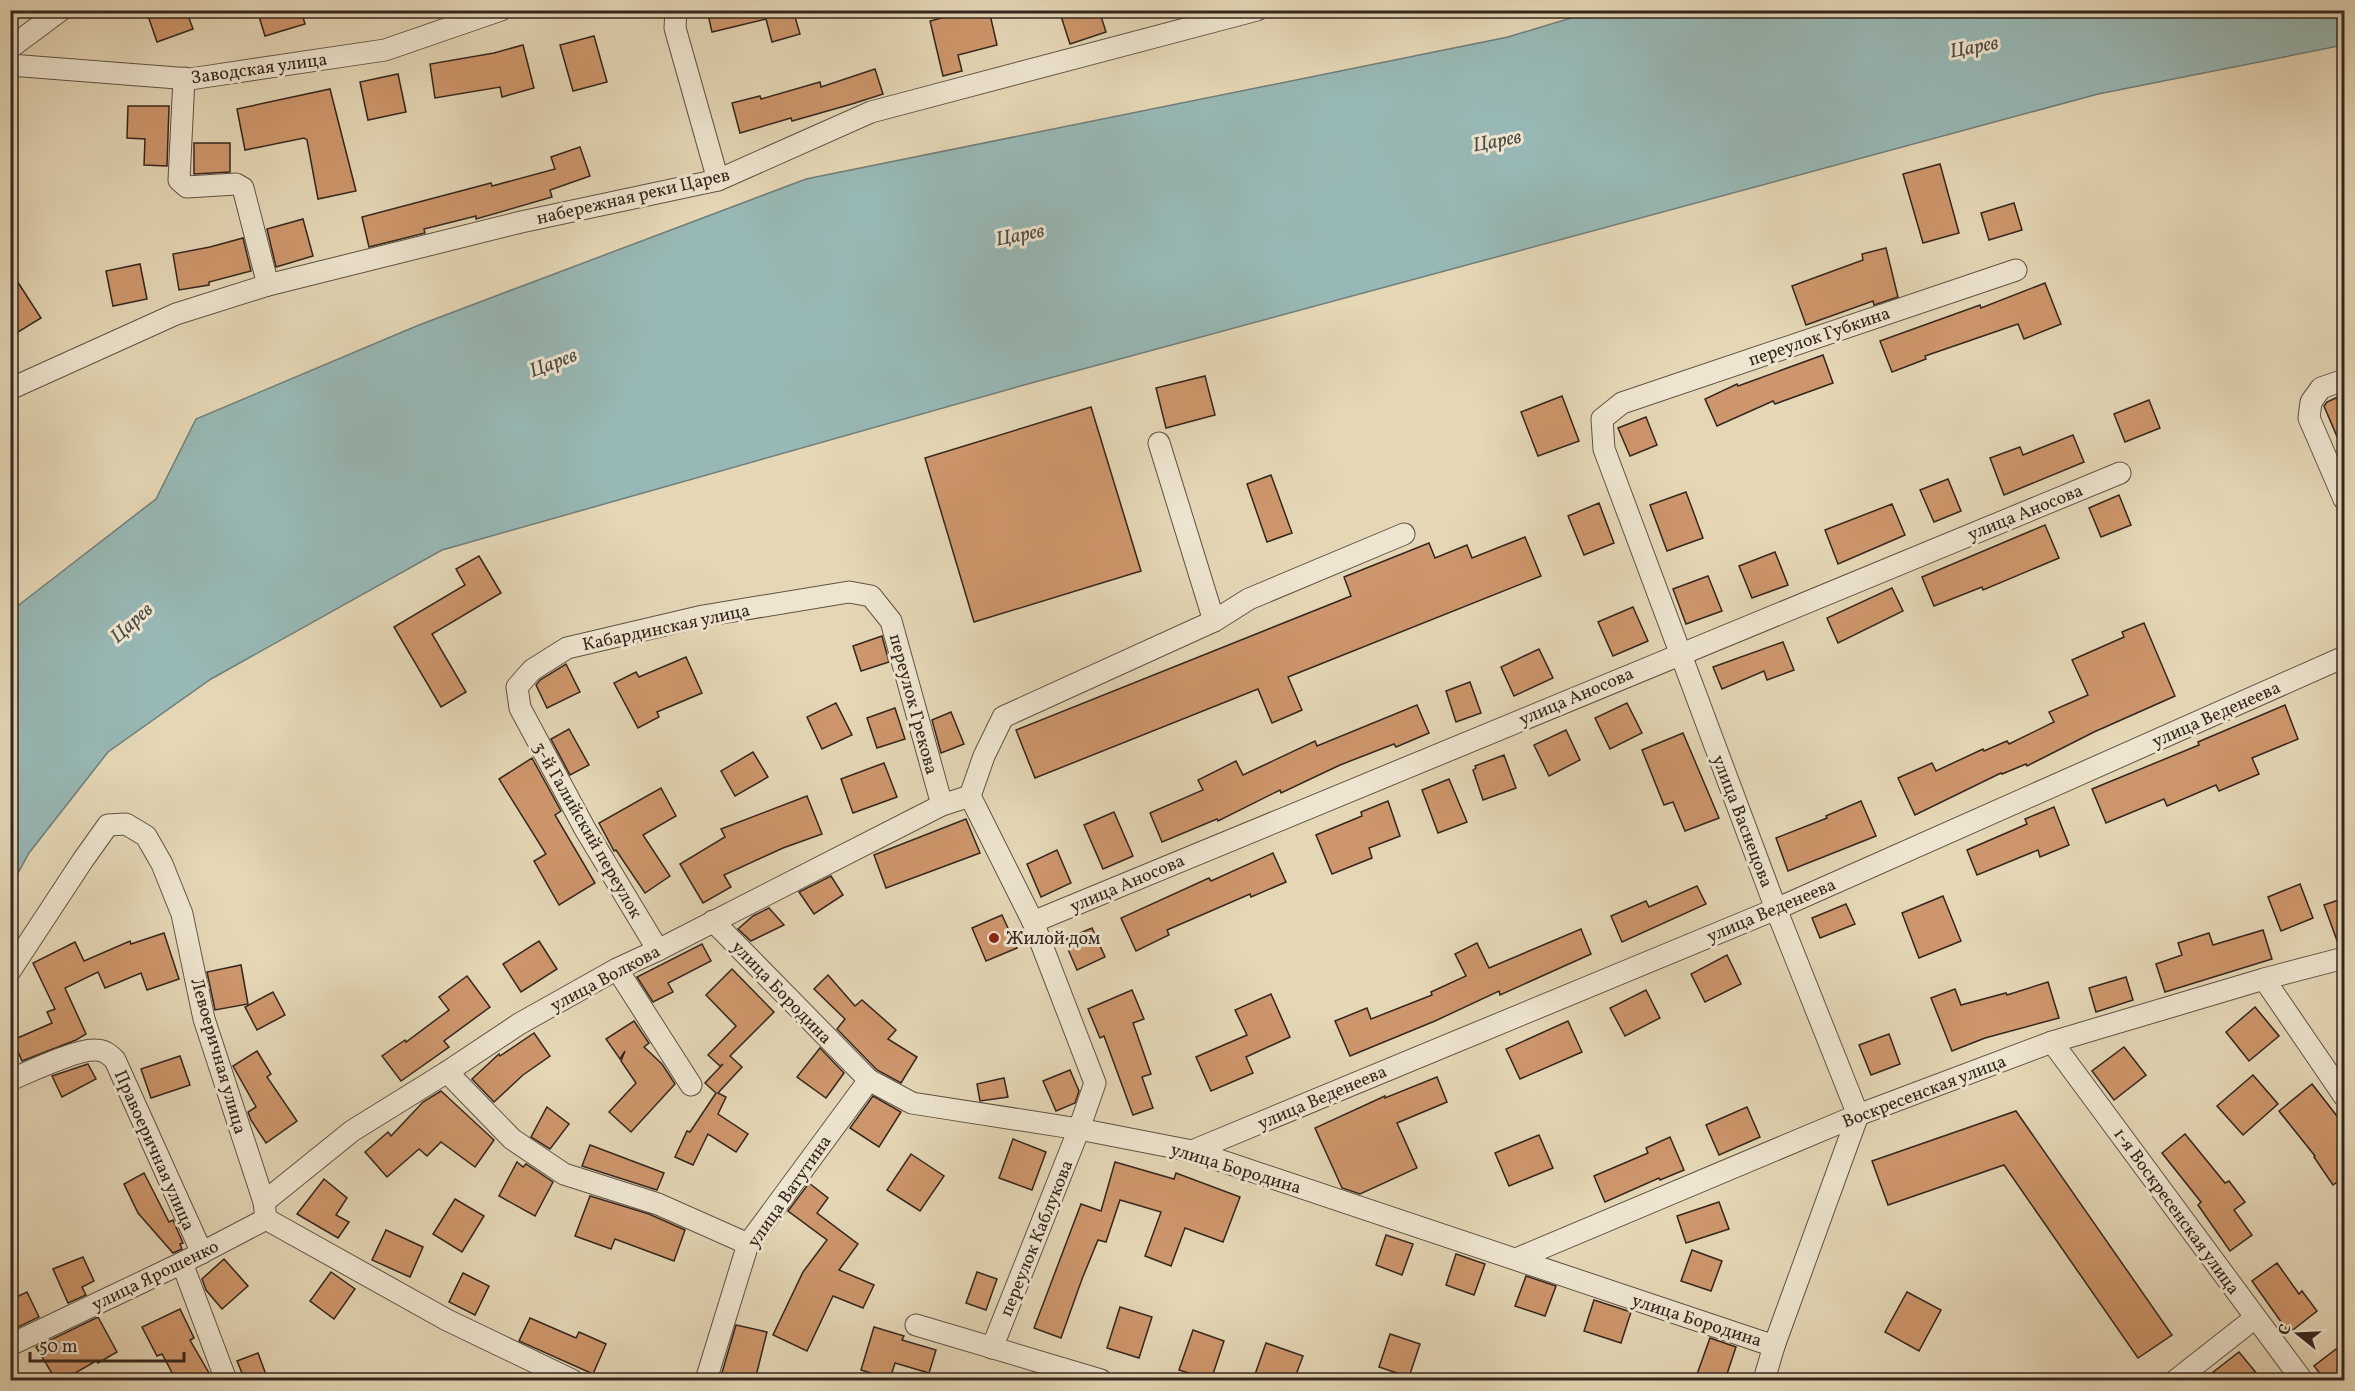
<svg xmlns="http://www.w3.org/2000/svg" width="2355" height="1391" viewBox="0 0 2355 1391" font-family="Vollkorn,serif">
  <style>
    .water { fill: #98b8b5; stroke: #707e79; stroke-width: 1.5 }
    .building { fill: #ce966c; stroke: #34261e; stroke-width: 1.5 }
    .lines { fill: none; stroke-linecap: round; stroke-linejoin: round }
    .minor-casing { stroke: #605244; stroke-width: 23 }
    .minor { stroke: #eee5d0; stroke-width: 21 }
    .poi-dot { fill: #8f2418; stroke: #eee5d0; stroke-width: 2 }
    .labels { text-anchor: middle; stroke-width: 6; stroke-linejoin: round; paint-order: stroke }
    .street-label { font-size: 18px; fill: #34261e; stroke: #eee5d0 }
    .poi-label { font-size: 18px; fill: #34261e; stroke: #eee5d0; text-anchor: start }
    .water-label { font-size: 20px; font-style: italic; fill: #4d4a44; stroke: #eee5d0 }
  </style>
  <rect width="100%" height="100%" fill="#e5d7b6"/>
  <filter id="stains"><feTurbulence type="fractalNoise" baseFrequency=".00333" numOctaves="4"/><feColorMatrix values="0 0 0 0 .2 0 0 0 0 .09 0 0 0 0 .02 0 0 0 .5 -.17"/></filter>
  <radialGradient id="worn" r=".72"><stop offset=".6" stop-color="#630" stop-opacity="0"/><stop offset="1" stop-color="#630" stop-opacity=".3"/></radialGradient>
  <polygon class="water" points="1594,11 2344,10 2344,45 2098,94 1024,385 442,550 211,679 108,752 29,853 11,886 11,611 156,499 196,419 419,325 806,179 1508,37"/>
  <g class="building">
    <polygon points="146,10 186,10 193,29 157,42"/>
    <polygon points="257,10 301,10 305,24 265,36"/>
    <polygon points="707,10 793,10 800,34 772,42 766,19 712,32"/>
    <polygon points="972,10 989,10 997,45 958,55 962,71 943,76 930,21"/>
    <polygon points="1059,10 1099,10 1106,32 1070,44"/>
    <polygon points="594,36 607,82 573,91 560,45"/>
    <polygon points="523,45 534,88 502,97 500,87 435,98 430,64 494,53"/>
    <polygon points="875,69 883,94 852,104 792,121 791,118 740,133 732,103 760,96 761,99 820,82 821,87"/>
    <polygon points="398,74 406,112 368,120 360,82"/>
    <polygon points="330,89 356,191 318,199 307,140 304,138 245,150 237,109"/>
    <polygon points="128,106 169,106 167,166 144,165 145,139 127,138"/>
    <polygon points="194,143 230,143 230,172 194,174"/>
    <polygon points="580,147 590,176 550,190 552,197 476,219 476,216 424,229 425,233 369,247 362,217 491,183 492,186 555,169 551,157"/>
    <polygon points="1940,164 1959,233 1923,243 1903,174"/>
    <polygon points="2014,203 2022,230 1989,240 1981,213"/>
    <polygon points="303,219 313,256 276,267 267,229"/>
    <polygon points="243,238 251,271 209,282 209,285 179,290 173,254 210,247"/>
    <polygon points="1886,248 1898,297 1874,305 1873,301 1806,325 1792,286 1863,260 1862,254"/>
    <polygon points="140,264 147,299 113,306 106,271"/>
    <polygon points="10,270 41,318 10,337"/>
    <polygon points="2045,283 2061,324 2024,339 2018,324 1925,356 1926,359 1892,372 1880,341 1980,305 1981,308"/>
    <polygon points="1823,355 1833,383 1775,404 1773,401 1717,426 1705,399 1737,384 1738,386"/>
    <polygon points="1205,376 1215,415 1166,428 1156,388"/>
    <polygon points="2344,394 2344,453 2324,406 2327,402"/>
    <polygon points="1562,396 1579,441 1538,456 1521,412"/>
    <polygon points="2149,400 2160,428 2125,442 2114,414"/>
    <polygon points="1091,407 1141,571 974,622 925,458"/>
    <polygon points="1646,417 1657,445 1630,456 1618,428"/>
    <polygon points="2073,435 2084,462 2004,495 1990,458 2020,447 2023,455"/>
    <polygon points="1271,475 1292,533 1267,542 1247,484"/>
    <polygon points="1948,479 1961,511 1934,522 1920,490"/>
    <polygon points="1686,492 1703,538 1667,551 1650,505"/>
    <polygon points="2119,495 2131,525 2101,537 2089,508"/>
    <polygon points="1599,503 1614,543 1584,555 1568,516"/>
    <polygon points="1892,504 1905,535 1838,564 1825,530"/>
    <polygon points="2045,525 2059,558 1983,590 1982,587 1934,606 1922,577"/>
    <polygon points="1525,537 1541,576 1288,677 1302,710 1272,723 1258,689 1035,778 1016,730 1351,596 1344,577 1429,543 1435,558 1467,545 1472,558"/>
    <polygon points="1775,552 1788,585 1752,598 1739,566"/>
    <polygon points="479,556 501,593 432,634 466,692 441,707 394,627 465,585 456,569"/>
    <polygon points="1708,576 1722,611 1686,624 1673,589"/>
    <polygon points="1892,588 1903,611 1838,643 1827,618"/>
    <polygon points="1633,607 1648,641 1613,656 1598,622"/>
    <polygon points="2144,623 2175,696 2094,732 2027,766 2026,764 2002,774 2001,773 1915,815 1898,778 1932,763 1936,771 1983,749 1984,751 2007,741 2009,744 2054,722 2049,712 2088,695 2072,660 2124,637 2122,632"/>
    <polygon points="882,636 889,662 861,671 853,646"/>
    <polygon points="1783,642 1794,670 1767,680 1764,671 1722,689 1713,667"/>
    <polygon points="1539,649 1553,678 1514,696 1501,667"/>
    <polygon points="686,657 702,693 657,712 659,717 638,728 614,683 636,672 639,677"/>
    <polygon points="566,664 580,692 547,708 536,685 540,680"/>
    <polygon points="1470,682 1481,713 1456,722 1446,691"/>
    <polygon points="836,703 852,735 822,749 807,717"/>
    <polygon points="1627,703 1642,733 1610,749 1595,718"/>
    <polygon points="1417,705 1429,733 1396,747 1394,744 1340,765 1281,793 1280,790 1218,821 1217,819 1162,842 1150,813 1203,790 1198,780 1236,761 1243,775 1315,741 1317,746"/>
    <polygon points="2285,705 2298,739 2252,758 2259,774 2219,791 2216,785 2167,806 2164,799 2106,823 2092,789 2199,745 2198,742"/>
    <polygon points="895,708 905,739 877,748 867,718"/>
    <polygon points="951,712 964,744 941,753 932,720"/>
    <polygon points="569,729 589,765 570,775 551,739"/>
    <polygon points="1566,730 1580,760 1549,776 1534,745"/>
    <polygon points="1683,733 1719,818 1685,831 1673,802 1664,805 1642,750"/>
    <polygon points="753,752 768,777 735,796 721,771"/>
    <polygon points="1504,755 1516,788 1483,800 1473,770 1476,768 1475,766"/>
    <polygon points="532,758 561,811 555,815 595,883 559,905 534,861 546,854 499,779"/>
    <polygon points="884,763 897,797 853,813 841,779"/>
    <polygon points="1449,779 1467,822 1438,833 1422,790"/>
    <polygon points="661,788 676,816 643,835 670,876 645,893 616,850 614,851 599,823"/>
    <polygon points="807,796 822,834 783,848 724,875 731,887 703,903 680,864 725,837 721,829"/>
    <polygon points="1388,801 1400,836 1369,848 1372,858 1332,874 1316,835 1362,816 1361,812"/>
    <polygon points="1861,801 1876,836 1788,871 1776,838 1827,818 1826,816"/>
    <polygon points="2054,807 2069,845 2040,857 2038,850 1977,875 1967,850 2027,824 2025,819"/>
    <polygon points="1114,812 1133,856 1103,869 1084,825"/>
    <polygon points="966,819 980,853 886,888 874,855"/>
    <polygon points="1057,850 1071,883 1041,897 1027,864"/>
    <polygon points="1273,853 1286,882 1251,897 1250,894 1167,930 1169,935 1136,951 1121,918 1209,878 1211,881"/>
    <polygon points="831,876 843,895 814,914 799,892"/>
    <polygon points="2300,884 2313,918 2281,931 2268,897"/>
    <polygon points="1697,886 1706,904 1622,942 1611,916 1646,901 1649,907"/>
    <polygon points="1943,896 1961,941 1919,958 1902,913"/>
    <polygon points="2344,898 2344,946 2339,946 2324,905"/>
    <polygon points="1846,904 1855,924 1820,938 1812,918"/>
    <polygon points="769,908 784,925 751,941 738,929 753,916"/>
    <polygon points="1002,915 1017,948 986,961 972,928"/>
    <polygon points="1092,928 1105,957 1077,970 1064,940"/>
    <polygon points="1581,929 1591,954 1500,995 1499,991 1435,1021 1350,1056 1335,1021 1367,1008 1371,1019 1432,995 1431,992 1466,976 1455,954 1477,943 1489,968"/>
    <polygon points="2263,930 2272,959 2165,992 2156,964 2182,955 2178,943 2209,933 2213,945"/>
    <polygon points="164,933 179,979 147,990 141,973 105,988 98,972 65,988 86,1034 76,1040 22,1061 13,1040 52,1023 47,1012 55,1009 33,963 75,942 84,961 130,941 131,944"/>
    <polygon points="539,941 557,969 521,992 503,964"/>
    <polygon points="702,944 711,961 668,983 673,992 653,1002 637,977"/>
    <polygon points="1727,955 1741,984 1705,1002 1691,974"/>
    <polygon points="241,965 248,1004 215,1010 207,972"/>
    <polygon points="732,969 774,1012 730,1056 742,1067 718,1093 726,1097 718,1114 748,1134 736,1152 708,1134 693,1165 675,1157 687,1131 690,1132 716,1093 705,1083 723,1064 720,1066 708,1055 736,1026 706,995"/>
    <polygon points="828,975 855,1006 862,1000 896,1030 888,1039 917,1057 901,1083 877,1070 837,1029 845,1019 814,989"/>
    <polygon points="467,976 490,1007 444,1041 449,1047 401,1081 382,1056 405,1040 406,1042 449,1010 439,997"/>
    <polygon points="2126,977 2133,1000 2096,1012 2089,988"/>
    <polygon points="2048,982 2059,1018 1985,1038 1952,1051 1931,998 1955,989 1961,1005 2006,993 2007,995"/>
    <polygon points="1132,990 1144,1019 1133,1023 1151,1074 1142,1077 1153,1108 1133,1115 1104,1036 1100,1038 1088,1009"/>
    <polygon points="1646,990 1660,1018 1625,1036 1610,1008"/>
    <polygon points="273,992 285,1015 257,1030 245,1007"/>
    <polygon points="1271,994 1290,1037 1246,1057 1253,1073 1211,1091 1196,1057 1247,1035 1235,1010"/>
    <polygon points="2255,1007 2279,1036 2249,1061 2226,1032"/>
    <polygon points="634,1021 649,1043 644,1047 662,1064 675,1084 631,1132 609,1112 636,1083 621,1061 625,1051 620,1059 606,1039"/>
    <polygon points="1568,1021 1582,1052 1520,1079 1506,1049"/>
    <polygon points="534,1033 550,1056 523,1075 494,1102 472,1079 499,1054 500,1056"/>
    <polygon points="1889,1034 1900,1064 1871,1075 1859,1045"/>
    <polygon points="2124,1047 2146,1075 2114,1100 2092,1071"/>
    <polygon points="820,1048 844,1073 826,1098 797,1077"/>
    <polygon points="257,1051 271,1074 267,1077 297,1121 266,1143 251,1120 248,1112 256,1107 233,1066"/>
    <polygon points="180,1056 190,1085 151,1098 141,1069"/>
    <polygon points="88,1064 96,1079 62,1097 52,1076"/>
    <polygon points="1070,1070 1079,1091 1075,1103 1056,1111 1043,1081"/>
    <polygon points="2253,1075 2278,1104 2243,1135 2217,1106"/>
    <polygon points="1437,1077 1447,1102 1397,1123 1417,1168 1360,1194 1342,1188 1315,1128 1385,1096 1385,1098"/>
    <polygon points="1004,1078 1008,1097 980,1101 977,1084"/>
    <polygon points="2312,1084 2344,1125 2344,1177 2333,1185 2314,1157 2315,1156 2279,1111"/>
    <polygon points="441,1091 494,1140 475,1167 441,1142 427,1156 419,1149 387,1177 365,1152 388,1132 391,1136 423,1102"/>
    <polygon points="873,1096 901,1112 879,1147 850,1128"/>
    <polygon points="547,1107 569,1124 550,1149 531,1137"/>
    <polygon points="1747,1107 1760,1137 1719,1155 1706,1125"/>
    <polygon points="2016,1111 2172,1335 2138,1358 2004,1165 1888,1205 1872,1161"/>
    <polygon points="2185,1134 2225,1183 2229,1181 2245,1202 2234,1210 2252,1235 2230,1251 2198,1205 2201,1202 2162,1153"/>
    <polygon points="1539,1135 1553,1168 1509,1186 1495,1153"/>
    <polygon points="1670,1137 1684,1170 1660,1180 1659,1178 1605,1202 1594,1176 1648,1153 1646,1148"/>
    <polygon points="1013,1139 1046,1152 1032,1190 999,1178"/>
    <polygon points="590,1145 664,1173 657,1190 582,1166"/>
    <polygon points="911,1154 944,1176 920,1211 887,1190"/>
    <polygon points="517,1162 523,1167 526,1164 553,1182 535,1216 499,1196"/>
    <polygon points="1115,1162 1174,1179 1176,1173 1240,1197 1223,1242 1185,1228 1171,1266 1145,1256 1161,1212 1120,1200 1106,1242 1098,1240 1082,1279 1061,1338 1034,1328 1081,1204 1101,1211"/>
    <polygon points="144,1173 169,1222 173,1220 183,1243 180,1244 182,1249 173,1253 138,1213 124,1184"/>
    <polygon points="324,1179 347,1198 336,1215 349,1222 338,1238 297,1214"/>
    <polygon points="809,1183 828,1198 817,1213 858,1244 839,1270 874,1285 863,1308 833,1296 807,1351 773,1335 803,1272 827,1240 788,1211"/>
    <polygon points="590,1196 649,1214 685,1230 674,1261 615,1239 611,1249 575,1236"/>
    <polygon points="455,1199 484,1216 462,1252 433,1234"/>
    <polygon points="1719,1202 1729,1229 1686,1243 1677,1216"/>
    <polygon points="386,1230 423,1247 410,1277 372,1260"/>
    <polygon points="1386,1235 1413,1244 1402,1275 1376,1265"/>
    <polygon points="1692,1250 1722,1261 1711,1291 1681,1281"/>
    <polygon points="1456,1254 1485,1264 1474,1295 1446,1285"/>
    <polygon points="83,1257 94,1281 82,1287 86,1295 68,1303 53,1269"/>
    <polygon points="224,1259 248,1286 222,1309 206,1290 202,1279"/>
    <polygon points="2277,1263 2299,1294 2302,1291 2317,1311 2289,1333 2252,1281"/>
    <polygon points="331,1272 355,1289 334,1319 310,1301"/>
    <polygon points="977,1272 997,1279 986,1310 966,1303"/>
    <polygon points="463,1273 489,1286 475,1315 449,1302"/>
    <polygon points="1526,1276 1556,1286 1545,1316 1515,1306"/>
    <polygon points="27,1292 39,1317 10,1331 10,1300"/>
    <polygon points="1907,1292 1941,1310 1919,1351 1885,1332"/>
    <polygon points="1594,1300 1631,1312 1621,1343 1584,1331"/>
    <polygon points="1120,1307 1152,1317 1139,1358 1107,1348"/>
    <polygon points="180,1309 194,1338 190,1340 213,1380 176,1380 162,1354 157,1356 142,1327"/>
    <polygon points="98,1317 117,1352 98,1363 96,1361 63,1380 56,1380 36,1347"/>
    <polygon points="530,1318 576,1338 579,1332 606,1344 593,1374 519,1341"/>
    <polygon points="736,1325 767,1332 755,1380 739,1380 721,1376"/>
    <polygon points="874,1327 904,1336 902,1340 936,1350 929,1373 895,1363 890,1379 861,1370"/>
    <polygon points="1193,1330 1224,1341 1211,1380 1179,1370"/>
    <polygon points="1390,1334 1420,1344 1409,1377 1379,1367"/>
    <polygon points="1710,1338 1736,1347 1725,1380 1707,1380 1696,1377"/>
    <polygon points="1266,1343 1303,1356 1294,1380 1253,1380"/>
    <polygon points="2344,1343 2344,1376 2339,1380 2325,1380 2314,1366"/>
    <polygon points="2239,1352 2262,1380 2203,1380"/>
    <polygon points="258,1353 268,1380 245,1380 237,1361"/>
  </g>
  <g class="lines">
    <defs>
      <g id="minor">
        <polyline points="676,10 675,28 718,180"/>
        <polyline points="10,48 61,10"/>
        <polyline points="10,65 190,79 385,50 501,10"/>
        <polyline points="184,78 179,180 187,187 236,184 243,188 268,285"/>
        <polyline points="2344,380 2321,388 2311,402 2309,418 2344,499"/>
        <polyline points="10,389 176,314 268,285 521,222 718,180 871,112 1257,10"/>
        <polyline points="1159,443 1214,621"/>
        <polyline points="970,796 1033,922 1095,1083 1079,1129 992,1348"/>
        <polyline points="970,796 984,756 1003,717 1214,621 1249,599 1404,534"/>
        <polyline points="713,921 869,1080 912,1103 1079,1129 1192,1151 1774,1346"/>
        <polyline points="1033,922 2120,473"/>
        <polyline points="658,950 585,829 520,708 517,687 532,670 567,648 703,616 849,592 871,596 891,621 942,805"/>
        <polyline points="617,969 691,1085"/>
        <polyline points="10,971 83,860 108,825 126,824 146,836 162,864 182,914 204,1019 264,1202 266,1219 447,1320 572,1380"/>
        <polyline points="2264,979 2344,1096"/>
        <polyline points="2052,1042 2302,1380"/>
        <polyline points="447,1072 512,1139 564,1174 658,1204 748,1244"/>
        <path d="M 10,1080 C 29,1072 77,1049 95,1050 C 104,1050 109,1054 115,1060 L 202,1253"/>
        <polyline points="1192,1151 1776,909 2344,657"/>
        <polyline points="264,1202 352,1131 447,1072 519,1024 617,969 658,950 942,805 970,796"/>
        <polyline points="1516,1259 1858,1115 2052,1042 2264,979 2344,958"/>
        <polyline points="182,1263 226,1380"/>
        <polyline points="916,1325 1101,1380"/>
        <polyline points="10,1345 182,1263 266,1219"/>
        <polyline points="706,1380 748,1244 869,1080"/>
        <polyline points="1764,1380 1774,1346 1858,1115 1776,909 1604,449 1602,419 1622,403 2016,270"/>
        <polyline points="2176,1380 2255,1318"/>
      </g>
    </defs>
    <use href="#minor" class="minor-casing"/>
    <use href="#minor" class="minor"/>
  </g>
  <circle class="poi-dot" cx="994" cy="938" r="6"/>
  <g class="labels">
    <g class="street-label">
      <text transform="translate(259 68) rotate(-8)" y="6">Заводская улица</text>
      <text transform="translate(633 196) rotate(-13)" y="6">набережная реки Царев</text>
      <text transform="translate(1819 336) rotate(-19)" y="6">переулок Губкина</text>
      <text transform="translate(2025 512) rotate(-22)" y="6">улица Аносова</text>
      <text transform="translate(666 627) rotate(-12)" y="6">Кабардинская улица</text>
      <text transform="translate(1576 696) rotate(-23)" y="6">улица Аносова</text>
      <text transform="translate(914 704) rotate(75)" y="6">переулок Грекова</text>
      <text transform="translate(2216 714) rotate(-24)" y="6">улица Веденеева</text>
      <text transform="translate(1743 821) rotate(69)" y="6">улица Васнецова</text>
      <text transform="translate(588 830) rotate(60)" y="6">3-й Галийский переулок</text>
      <text transform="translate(1127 883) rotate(-23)" y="6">улица Аносова</text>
      <text transform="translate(1771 910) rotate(-23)" y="6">улица Веденеева</text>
      <text transform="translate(605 978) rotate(-28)" y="6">улица Волкова</text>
      <text transform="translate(782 992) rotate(46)" y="6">улица Бородина</text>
      <text transform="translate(219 1056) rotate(74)" y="6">Левоеричная улица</text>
      <text transform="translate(1924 1091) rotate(-21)" y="6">Воскресенская улица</text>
      <text transform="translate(1322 1097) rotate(-23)" y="6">улица Веденеева</text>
      <text transform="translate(155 1150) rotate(66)" y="6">Правоеричная улица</text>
      <text transform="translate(1236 1168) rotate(17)" y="6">улица Бородина</text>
      <text transform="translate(789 1191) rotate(-55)" y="6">улица Ватутина</text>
      <text transform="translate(2177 1211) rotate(54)" y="6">1-я Воскресенская улица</text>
      <text transform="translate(1036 1238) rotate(-68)" y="6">переулок Каблукова</text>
      <text transform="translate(155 1275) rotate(-26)" y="6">улица Ярошенко</text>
      <text transform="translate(1697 1320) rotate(18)" y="6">улица Бородина</text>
    </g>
    <g class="poi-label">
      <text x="1006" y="944">Жилой дом</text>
    </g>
    <g class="water-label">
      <text transform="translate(1974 46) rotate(-11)" y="7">Царев</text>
      <text transform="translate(1497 140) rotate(-11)" y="7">Царев</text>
      <text transform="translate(1020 234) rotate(-11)" y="7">Царев</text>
      <text transform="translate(553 362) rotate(-21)" y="7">Царев</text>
      <text transform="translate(131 622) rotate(-42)" y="7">Царев</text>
    </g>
  </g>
  <rect width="2355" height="1391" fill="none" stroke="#e5d7b6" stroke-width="36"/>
  <rect x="12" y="12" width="2331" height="1367" fill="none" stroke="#34261e" stroke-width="3"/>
  <rect x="18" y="18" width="2319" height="1355" fill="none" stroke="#34261e" stroke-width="1.5"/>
  <g transform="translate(2298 1334) rotate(288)" stroke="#eee5d0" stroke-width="4.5" paint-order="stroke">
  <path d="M0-4.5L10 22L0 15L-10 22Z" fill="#34261e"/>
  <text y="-9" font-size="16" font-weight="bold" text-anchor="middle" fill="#34261e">С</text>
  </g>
  <path d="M30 1352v9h154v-9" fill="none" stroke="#34261e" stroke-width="3"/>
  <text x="39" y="1352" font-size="18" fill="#34261e" stroke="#eee5d0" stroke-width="4.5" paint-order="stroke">50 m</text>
  <rect width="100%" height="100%" filter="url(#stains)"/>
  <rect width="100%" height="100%" fill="url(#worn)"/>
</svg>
